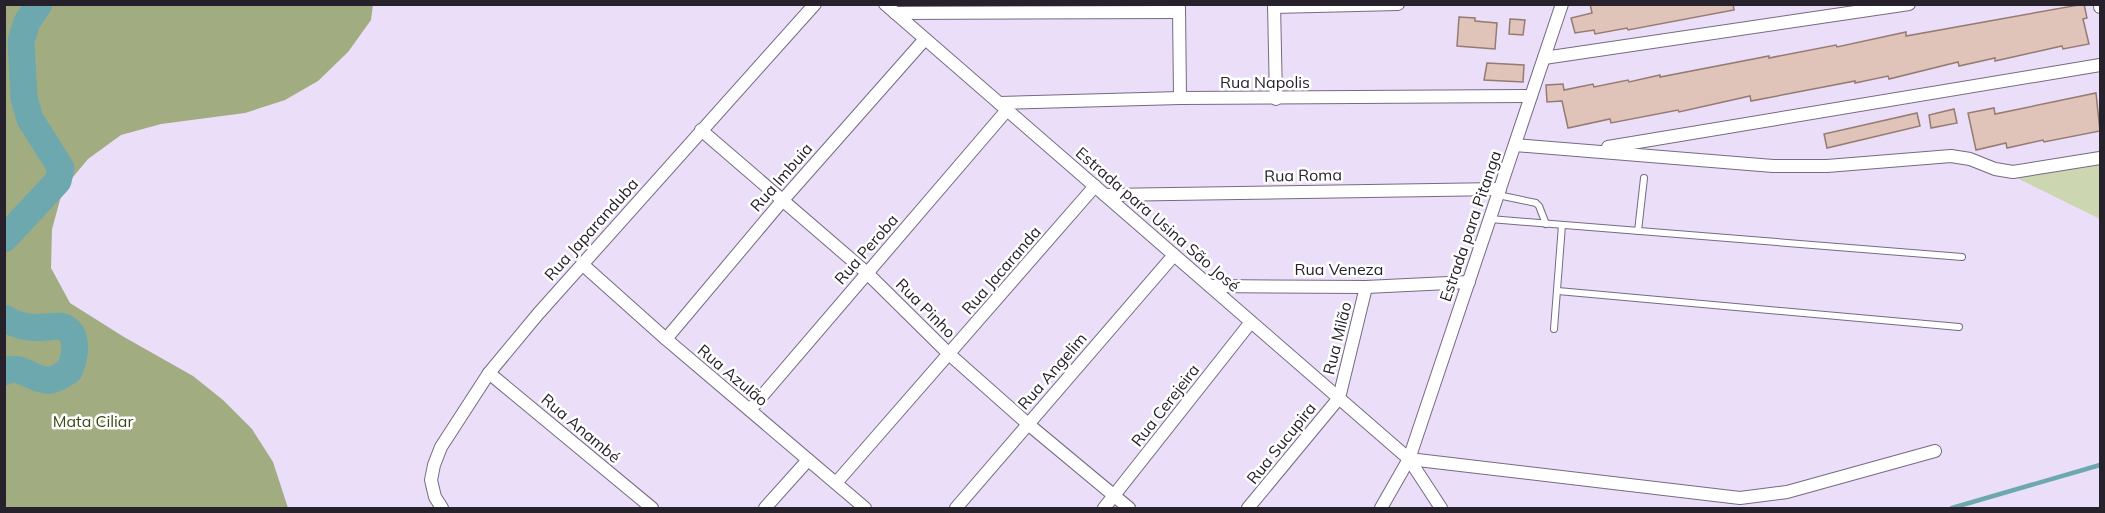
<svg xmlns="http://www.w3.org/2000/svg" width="2105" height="513" viewBox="0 0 2105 513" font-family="Mulish,sans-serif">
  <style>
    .green { fill: #ccd6b1 }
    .forest { fill: #a1ac81 }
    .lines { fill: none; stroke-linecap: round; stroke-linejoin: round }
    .stream { stroke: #6da8ae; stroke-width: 4.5 }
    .river { stroke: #6da8ae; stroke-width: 27 }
    .building { fill: #e0c3b9; stroke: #967b72; stroke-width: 1.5 }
    .service-casing { stroke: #756b81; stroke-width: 8 }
    .minor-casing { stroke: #756b81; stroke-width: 14 }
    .service { stroke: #fff; stroke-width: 6 }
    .minor { stroke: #fff; stroke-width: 12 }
    .labels { text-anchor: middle; stroke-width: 5; stroke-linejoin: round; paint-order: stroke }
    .street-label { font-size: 16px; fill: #26212b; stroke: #fff }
    .park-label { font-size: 16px; fill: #3d4715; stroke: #fff }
  </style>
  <rect width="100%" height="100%" fill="#eadef8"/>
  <polygon class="green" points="2100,162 2100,219 2013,176"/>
  <polygon class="forest" points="4,5 373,5 371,20 348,52 318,81 285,100 245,113 161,124 121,135 88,159 63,189 52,229 51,268 70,303 124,337 193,376 223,400 252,429 273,462 288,508 5,508"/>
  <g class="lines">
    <polyline class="stream" points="1952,508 2100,465"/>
    <g class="river">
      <polyline points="4,239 58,181 61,168 30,119 24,98 21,41 27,22 39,4"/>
      <path d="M 4,318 C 17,326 30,329 45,327 C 49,327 56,326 60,326 C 81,331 75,358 69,371 C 64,374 57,379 51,380 C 33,382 20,362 4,372"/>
    </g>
  </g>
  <g class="building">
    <polygon points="1590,4 1733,4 1734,10 1628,30 1627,28 1595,34 1594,30 1575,33 1571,18 1592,13"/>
    <polygon points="2084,4 2087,18 2083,19 2089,44 2063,49 2062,46 1995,61 1995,58 1959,66 1958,62 1889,79 1888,76 1855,83 1855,81 1751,101 1750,96 1679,112 1678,110 1611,123 1610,119 1568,128 1562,101 1547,102 1546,85 1563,84 1564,90 1593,84 1594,87 1628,80 1629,82 1660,75 1660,77 1769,56 1769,58 1836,45 1837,47 1906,32 1906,36"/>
    <polygon points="1459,17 1475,18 1475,21 1497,23 1495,49 1457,46"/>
    <polygon points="1510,19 1525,20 1523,35 1509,34"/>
    <polygon points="1487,63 1524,65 1523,82 1484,80"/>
    <polygon points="2096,93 2100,131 2044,142 2043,140 2007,148 2006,143 1976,150 1968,113 1994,108 1995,114"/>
    <polygon points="1954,109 1957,123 1931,128 1929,115"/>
    <polygon points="1917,113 1920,126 1827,148 1824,134"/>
  </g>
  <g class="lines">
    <defs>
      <g id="service">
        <polyline points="1498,195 1536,203 1539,206 1546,224"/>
        <polyline points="1490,219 1962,257"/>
        <polyline points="1638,231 1644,178"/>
        <polyline points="1558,291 1959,327"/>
        <polyline points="1554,329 1562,225"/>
      </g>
      <g id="minor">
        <polyline points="885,4 1409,459 1441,508"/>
        <polyline points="1274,4 1276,99"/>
        <polyline points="2100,4 2100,7"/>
        <polyline points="1179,7 1180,98"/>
        <polyline points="1274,7 1398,4"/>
        <polyline points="895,13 1179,12"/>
        <polyline points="1544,58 1909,4"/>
        <polyline points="999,103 1180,98 1531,96"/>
        <polyline points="701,130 867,273 949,354 1028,424 1129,508"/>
        <polyline points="1515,145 1773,166 1827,166 1951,156 1970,159 1995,169 2013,172 2100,158"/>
        <polyline points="1608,147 2100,65"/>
        <polyline points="1105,195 1500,189"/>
        <polyline points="582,264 666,339 865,508"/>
        <polyline points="1210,286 1366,287 1469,282"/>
        <polyline points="666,339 782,201 925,39"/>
        <polyline points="489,373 652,508"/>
        <polyline points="750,410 1007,110"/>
        <polyline points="1409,459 1740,498 1787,492 1935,451"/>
        <polyline points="836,483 1095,186"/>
        <polyline points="442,508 435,497 431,480 434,465 441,447 489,373 538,314 815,4"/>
        <polyline points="765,508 808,460"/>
        <polyline points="956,508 1174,255"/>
        <polyline points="1104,508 1251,322"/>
        <polyline points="1248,508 1339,398 1366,287"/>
        <polyline points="1381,508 1409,459 1562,4"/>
      </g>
    </defs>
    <use href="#service" class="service-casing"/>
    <use href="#minor" class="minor-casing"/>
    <use href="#service" class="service"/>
    <use href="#minor" class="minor"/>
  </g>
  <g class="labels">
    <g class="street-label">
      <text x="1265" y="88">Rua Napolis</text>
      <text transform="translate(1303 175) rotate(-1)" y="6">Rua Roma</text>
      <text transform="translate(781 177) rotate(-49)" y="6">Rua Imbuia</text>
      <text transform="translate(1158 219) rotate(41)" y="6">Estrada para Usina São José</text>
      <text transform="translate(1470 226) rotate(-71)" y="6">Estrada para Pitanga</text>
      <text transform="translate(591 229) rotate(-48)" y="6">Rua Japaranduba</text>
      <text transform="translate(866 249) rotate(-49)" y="6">Rua Peroba</text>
      <text x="1339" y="275">Rua Veneza</text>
      <text transform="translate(1001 270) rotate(-49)" y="6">Rua Jacaranda</text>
      <text transform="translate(926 308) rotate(45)" y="6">Rua Pinho</text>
      <text transform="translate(1337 338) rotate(-76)" y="6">Rua Milão</text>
      <text transform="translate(1052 371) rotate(-49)" y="6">Rua Angelim</text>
      <text transform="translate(733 375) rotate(40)" y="6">Rua Azulão</text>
      <text transform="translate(1165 405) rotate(-52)" y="6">Rua Cerejeira</text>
      <text transform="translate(581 428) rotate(40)" y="6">Rua Anambé</text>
      <text transform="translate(1281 443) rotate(-51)" y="6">Rua Sucupira</text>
    </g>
    <g class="park-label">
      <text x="93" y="427">Mata Ciliar</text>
    </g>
  </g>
  <rect width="2105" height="513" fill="none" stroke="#26212b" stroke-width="12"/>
</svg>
